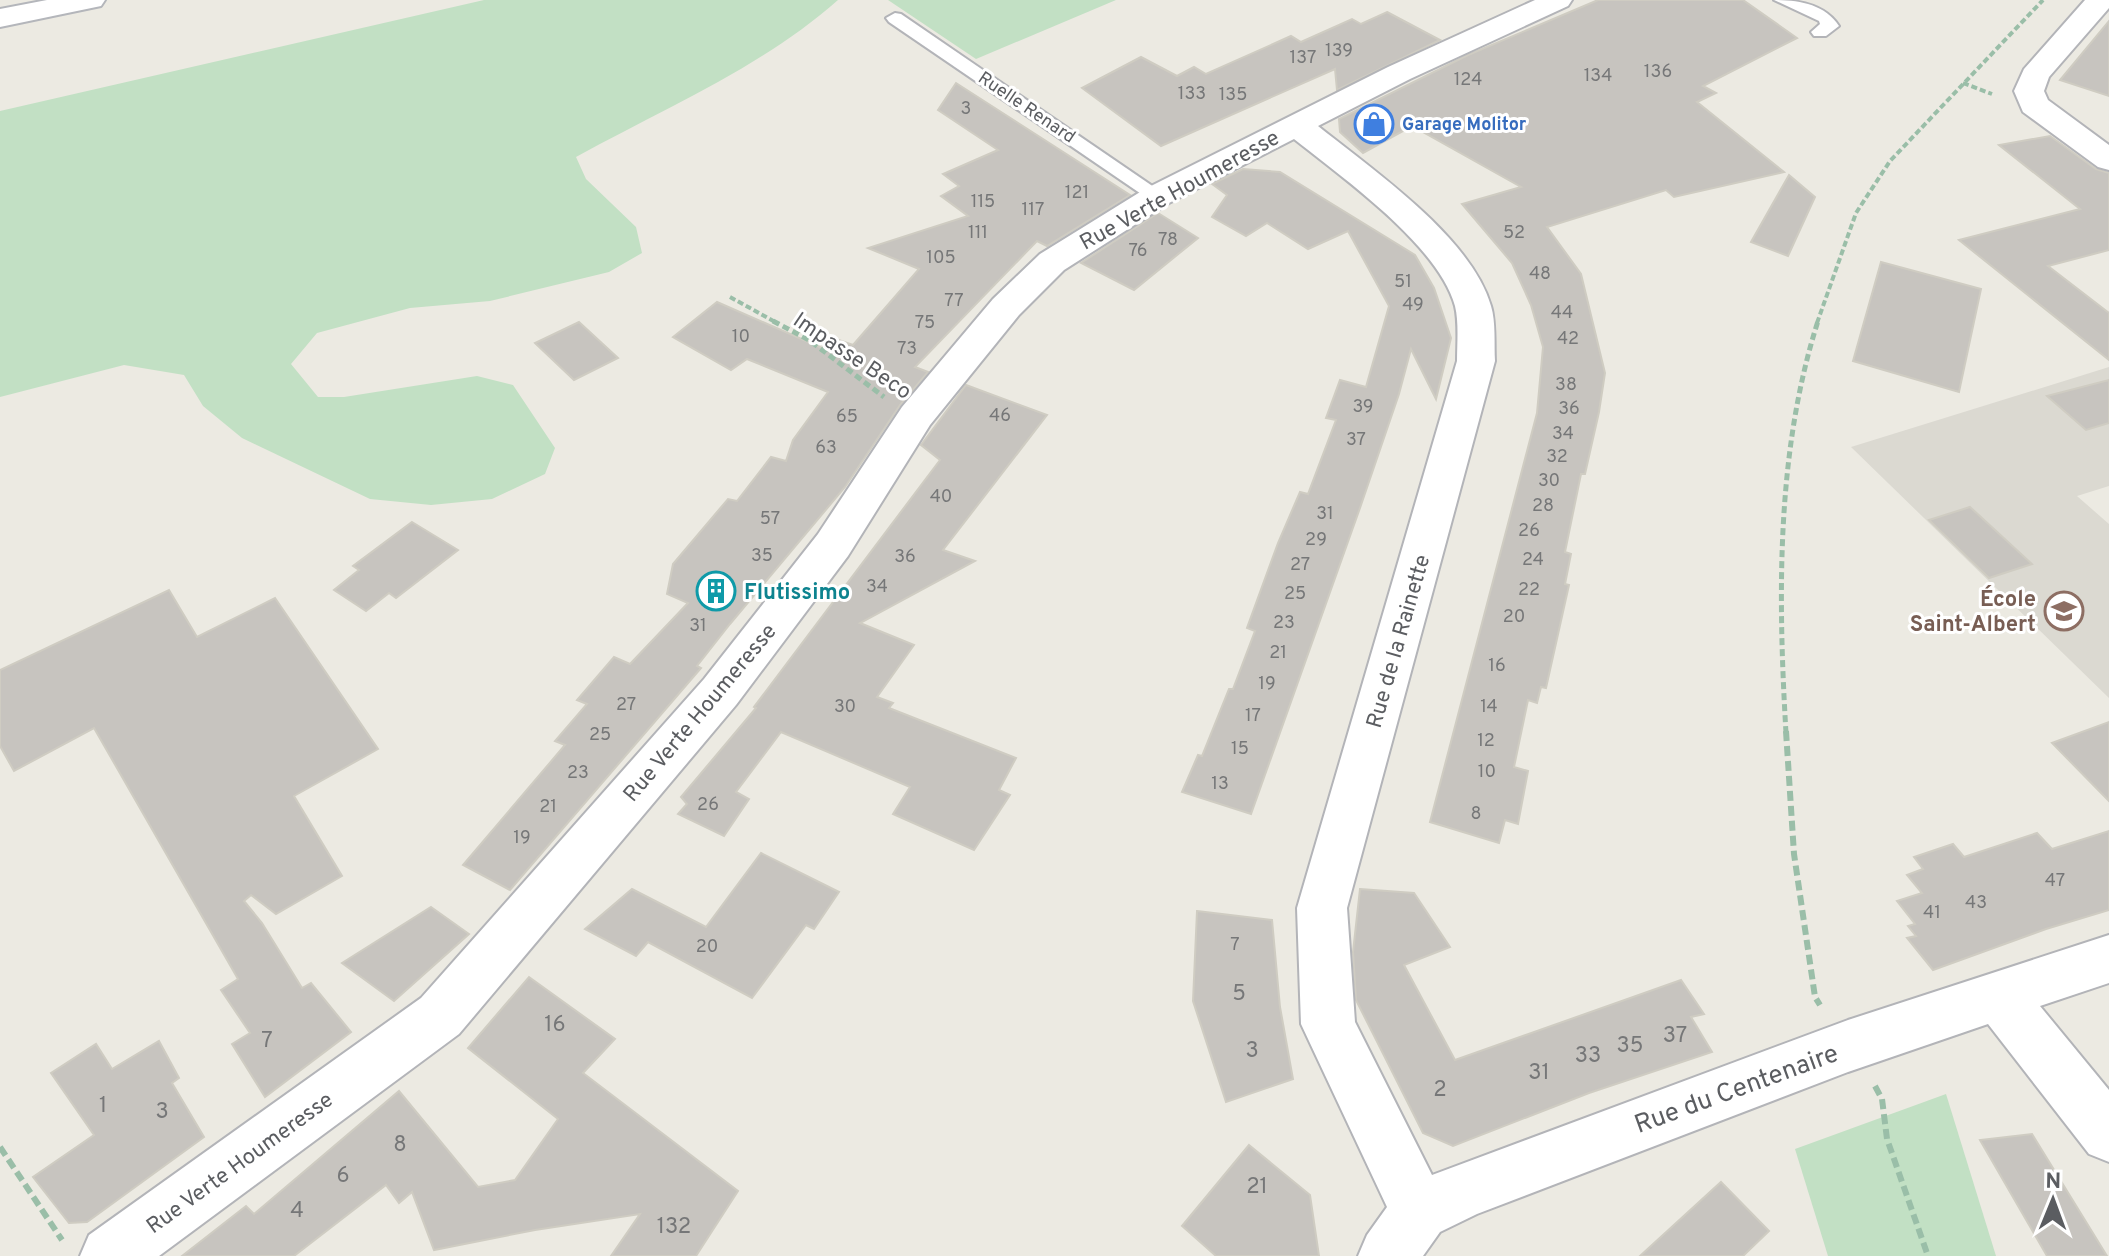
<svg xmlns="http://www.w3.org/2000/svg" width="2109" height="1256" viewBox="0 0 2109 1256" font-family="Overpass,sans-serif">
  <style>
    .education { fill: #dbd9d1 }
    .green { fill: #c2e0c4 }
    .building { fill: #c7c4bf; stroke: #cfccc2; stroke-width: 2 }
    .lines { fill: none; stroke-linecap: round; stroke-linejoin: round }
    .lane-casing { stroke: #b3b4b8; stroke-width: 4 }
    .street-casing { stroke: #b3b4b8; stroke-width: 4 }
    .secondary-casing { stroke: #b4b6bb; stroke-width: 4 }
    .path-far2 { stroke: #9abea8; stroke-width: 4; stroke-dasharray: 6 3; stroke-linecap: butt }
    .path-far1 { stroke: #9abea8; stroke-width: 5; stroke-dasharray: 7 4; stroke-linecap: butt }
    .path { stroke: #9abea8; stroke-width: 6; stroke-dasharray: 10 5; stroke-linecap: butt }
    .lane { fill: #fff; fill-rule: evenodd }
    .street { fill: #fff; fill-rule: evenodd }
    .secondary { fill: #fff; fill-rule: evenodd }
    .labels { text-anchor: middle; stroke-width: 6; stroke-linejoin: round; paint-order: stroke }
    .number-label { font-size: 18px; fill: #767778 }
    .far-street-label { font-size: 18px; fill: #5b5d61; stroke: #fff }
    .far-shop-label { font-size: 18px; font-weight: bold; fill: #366cbe; stroke: #fff; text-anchor: start }
    .street-label { font-size: 22px; fill: #5b5d61; stroke: #fff }
    .culture-label { font-size: 22px; font-weight: bold; fill: #0d838f; stroke: #fff; text-anchor: start }
    .education-label { font-size: 22px; font-weight: bold; fill: #785e54; stroke: #fff; text-anchor: end }
    .near-number-label { font-size: 22px; fill: #767778 }
    .near-street-label { font-size: 26px; fill: #5b5d61; stroke: #fff }
  </style>
  <rect width="100%" height="100%" fill="#eceae2"/>
  <polygon class="education" points="2109,367 2109,486 2077,496 2109,524 2109,698 1851,447"/>
  <g class="green">
    <path d="M 484,0 L 838,0 C 761,68 665,108 576,157 L 586,179 L 636,227 L 642,253 L 609,272 L 490,301 L 410,308 L 317,333 L 291,364 L 318,397 L 344,397 L 477,376 L 513,385 L 555,448 L 545,474 L 492,499 L 431,505 L 370,499 L 242,438 L 203,406 L 184,375 L 124,365 L 0,397 L 0,111 Z"/>
    <polygon points="888,0 1116,0 976,59"/>
    <polygon points="1946,1094 1996,1256 1828,1256 1795,1149"/>
  </g>
  <g class="building">
    <polygon points="1598,0 1743,0 1797,38 1703,86 1716,93 1697,102 1784,172 1674,197 1666,190 1547,227 1581,274 1605,373 1599,412 1585,474 1581,474 1565,552 1571,554 1565,584 1569,585 1546,688 1541,687 1537,703 1528,700 1514,767 1528,771 1518,824 1505,820 1499,843 1430,822 1537,413 1543,347 1531,305 1512,263 1462,204 1521,187 1412,126 1363,153 1340,132 1339,119 1468,55"/>
    <polygon points="1387,12 1440,40 1337,90 1335,69 1161,146 1082,88 1141,57 1177,76 1194,67 1206,74 1291,36 1301,42 1352,19 1361,24"/>
    <polygon points="2109,21 2109,96 2060,80"/>
    <polygon points="956,83 1130,195 1047,246 1037,241 915,367 928,372 900,405 845,487 730,624 697,666 701,668 510,890 463,865 565,745 555,741 587,704 577,700 614,657 630,664 688,603 667,594 673,564 728,499 737,501 771,457 786,461 793,440 828,392 747,359 731,370 673,337 717,302 822,348 830,337 853,345 919,269 868,248 968,216 941,196 959,186 943,174 998,150 938,110"/>
    <polygon points="2050,136 2096,169 2109,173 2109,250 2048,266 2109,313 2109,360 1959,240 2080,209 1999,145"/>
    <polygon points="1243,169 1280,172 1415,255 1434,288 1451,338 1436,399 1411,349 1399,394 1360,508 1251,814 1182,792 1198,755 1202,756 1229,689 1233,689 1255,631 1247,628 1278,543 1300,492 1308,494 1336,420 1326,418 1340,380 1366,387 1389,306 1348,231 1308,249 1267,223 1246,236 1212,217 1227,195 1212,184"/>
    <polygon points="1789,175 1815,197 1788,256 1751,242"/>
    <polygon points="1158,213 1198,238 1134,290 1081,263"/>
    <polygon points="1881,262 1981,289 1959,392 1853,361"/>
    <polygon points="579,322 618,358 574,380 535,343"/>
    <polygon points="2109,380 2109,423 2086,430 2047,396"/>
    <polygon points="966,385 1047,415 943,550 975,561 860,623 914,645 877,697 893,703 889,708 1016,758 999,790 1010,795 974,850 893,814 910,787 781,732 736,792 749,799 724,836 678,814 687,804 681,797 756,708 754,707 940,460 921,445"/>
    <polygon points="1970,507 2032,564 1989,578 1929,520"/>
    <polygon points="412,522 458,550 396,598 389,593 366,611 334,590 359,570 353,566"/>
    <polygon points="169,590 197,637 275,598 378,749 294,796 342,876 276,914 251,895 244,901 262,923 302,988 311,983 351,1032 265,1097 232,1044 250,1033 221,990 238,979 94,728 14,771 0,746 0,670"/>
    <polygon points="2109,722 2109,801 2052,743"/>
    <polygon points="2109,831 2109,910 2046,929 1933,970 1907,938 1916,936 1908,926 1915,924 1897,901 1922,893 1907,875 1923,869 1914,857 1953,844 1964,857 2037,833 2052,849"/>
    <polygon points="761,853 839,892 814,929 806,925 752,998 648,942 636,956 585,929 632,889 706,927"/>
    <polygon points="1360,889 1414,893 1450,947 1404,965 1455,1060 1681,980 1704,1014 1691,1017 1712,1052 1589,1093 1453,1146 1423,1133 1356,1000 1353,952"/>
    <polygon points="431,907 469,934 394,1001 342,963"/>
    <polygon points="1197,911 1272,920 1280,1007 1293,1079 1226,1102 1193,1001"/>
    <polygon points="529,977 615,1039 583,1073 738,1191 696,1256 611,1256 640,1214 535,1230 434,1250 412,1192 399,1203 386,1185 294,1256 182,1256 246,1206 254,1214 399,1091 478,1187 515,1180 558,1119 468,1048"/>
    <polygon points="159,1041 179,1078 172,1083 204,1137 87,1222 69,1223 33,1177 94,1135 51,1073 96,1044 112,1069"/>
    <polygon points="2032,1134 2107,1256 2047,1256 1980,1140"/>
    <polygon points="1249,1145 1310,1195 1319,1256 1216,1256 1182,1226"/>
    <polygon points="1721,1182 1769,1231 1743,1256 1640,1256"/>
  </g>
  <g class="lines">
    <defs>
      <g id="lane">
        <path d="M 1774,0 C 1798,0 1825,4 1839,26 L 1826,36 L 1814,36 L 1811,32 L 1820,24 L 1819,21 Z"/>
        <polygon points="895,13 901,14 1167,196 1157,202 1150,200 889,22 886,18"/>
      </g>
      <g id="street">
        <path d="M 1535,0 L 1572,0 L 1568,6 L 1410,79 L 1318,126 C 1373,170 1471,237 1491,306 C 1496,322 1494,344 1495,361 L 1347,908 L 1355,1022 L 1432,1175 L 1848,1020 L 2109,935 L 2109,983 L 2040,1006 L 2109,1090 L 2109,1162 L 2089,1154 L 1988,1024 L 1848,1072 L 1477,1214 L 1440,1232 L 1423,1256 L 1358,1256 L 1367,1235 L 1387,1207 L 1301,1024 L 1297,908 L 1457,361 C 1457,344 1459,322 1455,306 C 1438,245 1343,178 1294,139 L 1169,203 L 1064,270 L 1019,315 L 930,425 L 848,556 L 736,705 L 459,1034 L 159,1256 L 80,1256 L 89,1235 L 421,998 L 704,679 L 818,534 L 902,407 L 993,299 L 1040,254 L 1145,189 L 1388,67 Z"/>
        <polygon points="2085,0 2109,0 2109,8 2049,77 2044,91 2048,100 2109,145 2109,170 2098,167 2023,112 2014,91 2024,69"/>
      </g>
      <polygon id="secondary" points="47,0 105,0 101,6 0,27 0,9"/>
    </defs>
    <use href="#lane" class="lane-casing"/>
    <use href="#street" class="street-casing"/>
    <use href="#secondary" class="secondary-casing"/>
    <g class="path-far2">
      <polyline points="1963,83 1992,94"/>
      <polyline points="730,297 777,323"/>
      <polyline points="1817,323 1856,213 1890,161 2043,0"/>
    </g>
    <g class="path-far1">
      <polyline points="773,321 809,340 884,397"/>
      <path d="M 1786,733 C 1778,597 1776,452 1818,321"/>
    </g>
    <g class="path">
      <polyline points="1786,731 1794,854 1815,997 1820,1005"/>
      <polyline points="1875,1086 1882,1099 1887,1139 1928,1256"/>
      <polyline points="0,1147 62,1240"/>
    </g>
    <use href="#lane" class="lane"/>
    <use href="#street" class="street"/>
    <use href="#secondary" class="secondary"/>
  </g>
  <defs>
    <symbol id="shop-ring" viewBox="-11 -11 22 22"><circle r="9.5" fill="#fff" stroke="#3f7fe0" stroke-width="1.5"/><path d="M-5-2.5h2.3a2.7 3.5 0 0 1 5.4 0H5L5.5 6h-11ZM-1.5-2.5h3a1.5 2.3 0 0 0-3 0Z" fill="#3f7fe0"/></symbol>
    <symbol id="building-ring" viewBox="-11 -11 22 22"><circle r="9.5" fill="#fff" stroke="#0f9aa8" stroke-width="1.5"/><path d="M-4-6H4V6H1V3H-1V6H-4ZM-2.5-4.3h1.7v1.8h-1.7ZM.8-4.3h1.7v1.8H.8ZM-2.5-1h1.7V.8h-1.7ZM.8-1h1.7V.8H.8Z" fill="#0f9aa8"/></symbol>
    <symbol id="school-ring" viewBox="-11 -11 22 22"><circle r="9.5" fill="#fff" stroke="#8d6e63" stroke-width="1.5"/><path d="M0-5L7-2L0 1L-7-2ZM-4 1L0 2.5L4 1V4Q0 6-4 4Z" fill="#8d6e63"/></symbol>
  </defs>
  <g fill-rule="evenodd">
    <use href="#shop-ring" x="1352" y="102" width="44" height="44"/>
    <use href="#building-ring" x="694" y="569" width="44" height="44"/>
    <use href="#school-ring" x="2042" y="589" width="44" height="44"/>
  </g>
  <g class="labels">
    <g class="number-label">
      <text x="1339" y="56">139</text>
      <text x="1303" y="63">137</text>
      <text x="1658" y="77">136</text>
      <text x="1598" y="81">134</text>
      <text x="1468" y="85">124</text>
      <text x="1192" y="99">133</text>
      <text x="1233" y="100">135</text>
      <text x="966" y="114">3</text>
      <text x="1077" y="198">121</text>
      <text x="983" y="207">115</text>
      <text x="1033" y="215">117</text>
      <text x="978" y="238">111</text>
      <text x="1514" y="238">52</text>
      <text x="1168" y="245">78</text>
      <text x="1138" y="256">76</text>
      <text x="941" y="263">105</text>
      <text x="1540" y="279">48</text>
      <text x="1403" y="287">51</text>
      <text x="954" y="306">77</text>
      <text x="1413" y="310">49</text>
      <text x="1562" y="318">44</text>
      <text x="925" y="328">75</text>
      <text x="741" y="342">10</text>
      <text x="1568" y="344">42</text>
      <text x="907" y="354">73</text>
      <text x="1566" y="390">38</text>
      <text x="1363" y="412">39</text>
      <text x="1569" y="414">36</text>
      <text x="1000" y="421">46</text>
      <text x="847" y="422">65</text>
      <text x="1563" y="439">34</text>
      <text x="1356" y="445">37</text>
      <text x="826" y="453">63</text>
      <text x="1557" y="462">32</text>
      <text x="1549" y="486">30</text>
      <text x="941" y="502">40</text>
      <text x="1543" y="511">28</text>
      <text x="1325" y="519">31</text>
      <text x="770" y="524">57</text>
      <text x="1529" y="536">26</text>
      <text x="1316" y="545">29</text>
      <text x="762" y="561">35</text>
      <text x="905" y="562">36</text>
      <text x="1533" y="565">24</text>
      <text x="1300" y="570">27</text>
      <text x="877" y="592">34</text>
      <text x="1529" y="595">22</text>
      <text x="1295" y="599">25</text>
      <text x="1514" y="622">20</text>
      <text x="1284" y="628">23</text>
      <text x="698" y="631">31</text>
      <text x="1278" y="658">21</text>
      <text x="1497" y="671">16</text>
      <text x="1267" y="689">19</text>
      <text x="626" y="710">27</text>
      <text x="845" y="712">30</text>
      <text x="1489" y="712">14</text>
      <text x="1253" y="721">17</text>
      <text x="600" y="740">25</text>
      <text x="1486" y="746">12</text>
      <text x="1240" y="754">15</text>
      <text x="1487" y="777">10</text>
      <text x="578" y="778">23</text>
      <text x="1220" y="789">13</text>
      <text x="708" y="810">26</text>
      <text x="548" y="812">21</text>
      <text x="1476" y="819">8</text>
      <text x="522" y="843">19</text>
      <text x="2055" y="886">47</text>
      <text x="1976" y="908">43</text>
      <text x="1932" y="918">41</text>
      <text x="1235" y="950">7</text>
      <text x="707" y="952">20</text>
    </g>
    <g class="far-street-label">
      <text transform="translate(1027 107) rotate(34)" y="6">Ruelle Renard</text>
    </g>
    <g class="far-shop-label">
      <text x="1402" y="130">Garage Molitor</text>
    </g>
    <g class="street-label">
      <text transform="translate(1179 189) rotate(-29)" y="8">Rue Verte Houmeresse</text>
      <text transform="translate(853 355) rotate(34)" y="8">Impasse Beco</text>
      <text transform="translate(1397 641) rotate(-74)" y="8">Rue de la Rainette</text>
      <text transform="translate(699 712) rotate(-50)" y="8">Rue Verte Houmeresse</text>
      <text transform="translate(239 1162) rotate(-36)" y="8">Rue Verte Houmeresse</text>
    </g>
    <g class="culture-label">
      <text x="744" y="599">Flutissimo</text>
    </g>
    <g class="education-label">
      <text x="2036" y="606">École<tspan x="2036" dy="25">Saint-Albert</tspan></text>
    </g>
    <g class="near-number-label">
      <text x="1239" y="1000">5</text>
      <text x="555" y="1031">16</text>
      <text x="1675" y="1042">37</text>
      <text x="267" y="1047">7</text>
      <text x="1630" y="1052">35</text>
      <text x="1252" y="1057">3</text>
      <text x="1588" y="1062">33</text>
      <text x="1539" y="1079">31</text>
      <text x="1440" y="1096">2</text>
      <text x="103" y="1112">1</text>
      <text x="162" y="1118">3</text>
      <text x="400" y="1151">8</text>
      <text x="343" y="1182">6</text>
      <text x="1257" y="1193">21</text>
      <text x="297" y="1217">4</text>
      <text x="674" y="1233">132</text>
    </g>
    <g class="near-street-label">
      <text transform="translate(1736 1088) rotate(-20)" y="9">Rue du Centenaire</text>
    </g>
  </g>
  <g transform="translate(2053 1200) rotate(1)" stroke="#ffffff" stroke-width="6" paint-order="stroke">
  <path d="M0-6L14 30L0 20L-14 30Z" fill="#5b5d61"/>
  <text y="-12" font-size="22" font-weight="bold" text-anchor="middle" fill="#5b5d61">N</text>
  </g>
</svg>
